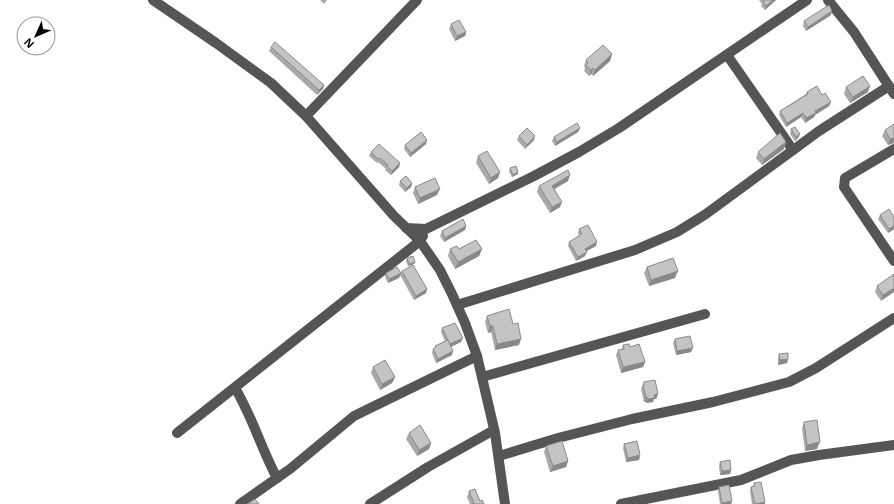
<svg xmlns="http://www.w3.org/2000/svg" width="894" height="504" viewBox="0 0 894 504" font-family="'Open Sans',sans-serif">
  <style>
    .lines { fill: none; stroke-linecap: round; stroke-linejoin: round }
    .minor { stroke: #555; stroke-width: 10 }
    .wall { fill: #a9a9a9 }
    .shaded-wall { fill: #898989 }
    .building { fill: #c4c4c4; stroke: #898989 }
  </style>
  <rect width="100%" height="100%" fill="#fff"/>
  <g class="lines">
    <g class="minor">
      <polyline points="153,0 216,43 271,83 306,116 394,216 420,241 440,270 452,294 465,323 477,356 495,433 505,504"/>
      <polyline points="828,0 854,32 894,94"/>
      <polyline points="727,55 793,150"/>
      <polyline points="306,116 417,0"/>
      <polyline points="894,149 845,178 844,187 894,261"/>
      <polyline points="406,228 426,229 534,176 579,152 619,128 807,0"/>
      <polyline points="457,305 635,250 677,232 706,214 819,131 889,86"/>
      <polyline points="482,377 705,314"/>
      <path d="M 235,388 C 252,416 261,448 277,478"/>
      <polyline points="177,433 420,241 423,236"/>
      <polyline points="499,456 558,438 632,419 713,402 789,382 816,368 894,318"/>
      <polyline points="240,504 290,469 354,416 477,356"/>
      <polyline points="370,504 428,467 494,430"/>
      <polyline points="621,504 741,480 791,460 819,455 894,445"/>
    </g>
  </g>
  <g class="wall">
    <polygon points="320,0 327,0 324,4"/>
    <polygon points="759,0 776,0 765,10 761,6 762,4"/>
    <polygon points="831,15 806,31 803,26 804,21"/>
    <polygon points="451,24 466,32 465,36 455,41 449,29"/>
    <polygon points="271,47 324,85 323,89 317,95 269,51"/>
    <polygon points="612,54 610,61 593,76 591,74 589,76 584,71 585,68 584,66 586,60"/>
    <polygon points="846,87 868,92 850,103 844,94"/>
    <polygon points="807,92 822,95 831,102 829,106 815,115 814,117 805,123 801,117 786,127 779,115 780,111 806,94"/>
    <polygon points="580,128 578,132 555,146 552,141 554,137"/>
    <polygon points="791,129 800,134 798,138 795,141 790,134"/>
    <polygon points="885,130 894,143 888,145 882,136"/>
    <polygon points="519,136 534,140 525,149 517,140"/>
    <polygon points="786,142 784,149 762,165 756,158 758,152"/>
    <polygon points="426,144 410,157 404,149 405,145"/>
    <polygon points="371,152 400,163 399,167 391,175 385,170 386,169 378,162 377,163 369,156"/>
    <polygon points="478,156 500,172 498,178 489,184 476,163"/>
    <polygon points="510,168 518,172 518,174 512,177 509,171"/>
    <polygon points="400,181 412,183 411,187 405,192 399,185"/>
    <polygon points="568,181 555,189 560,207 550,213 537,192 539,186"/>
    <polygon points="415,187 437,195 418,204 413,193"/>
    <polygon points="880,215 894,217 894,229 888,233 878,219"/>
    <polygon points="466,226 465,230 444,242 440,236 442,231"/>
    <polygon points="579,229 596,246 586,251 585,256 576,261 568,246 569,242 579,236 578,233"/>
    <polygon points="450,249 482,249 479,256 455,269 448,256"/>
    <polygon points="407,258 415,262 414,264 408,266 406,261"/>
    <polygon points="647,267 675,278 649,286 644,273"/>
    <polygon points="402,271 427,289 426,293 414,300 400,275"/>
    <polygon points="386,273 401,273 399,278 388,283 385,277"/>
    <polygon points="894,274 881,301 875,292 877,286"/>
    <polygon points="487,316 519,345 495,350 491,332 488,333 485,322"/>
    <polygon points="442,328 461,342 451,347 452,355 436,363 432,353 433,349 435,348 435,346 445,341 441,332"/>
    <polygon points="675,339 691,352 676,355 673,343"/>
    <polygon points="623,345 630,347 645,362 643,367 621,373 616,355 618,350 622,349"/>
    <polygon points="779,354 788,359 787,363 778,365 778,358"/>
    <polygon points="373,367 395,377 392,383 380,390 371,373"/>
    <polygon points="644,382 658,394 656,399 654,399 653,402 646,403 646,402 644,402 641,389"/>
    <polygon points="804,422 817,449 805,451 802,428"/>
    <polygon points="409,433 431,443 429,449 417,456 406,439"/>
    <polygon points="624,444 640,455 639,460 626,462 623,448"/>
    <polygon points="546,446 568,461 566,467 550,472 544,452"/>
    <polygon points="720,462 731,470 730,474 720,475 719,466"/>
    <polygon points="754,483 765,504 752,504 750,491 751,487 753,487"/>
    <polygon points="719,487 732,501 731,504 720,504 718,491"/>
    <polygon points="469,491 480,501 484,504 470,504 467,497"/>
  </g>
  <g class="shaded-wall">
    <polygon points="773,0 776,0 765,10 766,6"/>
    <polygon points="832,11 831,15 806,31 808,27"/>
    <polygon points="466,32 465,36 455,41 457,36"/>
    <polygon points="612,54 610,61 593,76 595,70"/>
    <polygon points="593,68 591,74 589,76 591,70"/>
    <polygon points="324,85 323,89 317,95 319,90"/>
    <polygon points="870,86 868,92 850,103 853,97"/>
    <polygon points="831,102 829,106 815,115 814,117 805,123 806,118 815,111"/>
    <polygon points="803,113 801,117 786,127 787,123"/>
    <polygon points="580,128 578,132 555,146 557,142"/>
    <polygon points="800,134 798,138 795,141 796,137"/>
    <polygon points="535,136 534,140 525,149 527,145"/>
    <polygon points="894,138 894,143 888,145 890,139"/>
    <polygon points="427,140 426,144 410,157 411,153"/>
    <polygon points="786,142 784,149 762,165 764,159"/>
    <polygon points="400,163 399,167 391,175 392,171"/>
    <polygon points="500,172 498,178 489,184 491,178"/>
    <polygon points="518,172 518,174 512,177 513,175"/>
    <polygon points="570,175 568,181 550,191 552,186"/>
    <polygon points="412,183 411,187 405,192 407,188"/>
    <polygon points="440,189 437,195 418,204 420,198"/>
    <polygon points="562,202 560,207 550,213 552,207"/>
    <polygon points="466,226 465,230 444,242 445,238"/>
    <polygon points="894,226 894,229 888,233 889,229"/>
    <polygon points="597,242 596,246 583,253 585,249"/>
    <polygon points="482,249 479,256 455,269 458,262"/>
    <polygon points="587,252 585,256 576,261 578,257"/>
    <polygon points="415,262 414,264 408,266 409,264"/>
    <polygon points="678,271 675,278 649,286 651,280"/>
    <polygon points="401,273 399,278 388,283 389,279"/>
    <polygon points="894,288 894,292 881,301 883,295"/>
    <polygon points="427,289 426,293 414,300 416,296"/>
    <polygon points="490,326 493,326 491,332 488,333"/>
    <polygon points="463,338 461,342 448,348 450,344"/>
    <polygon points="521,339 519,345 495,350 497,344"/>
    <polygon points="693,348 691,352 676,355 677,351"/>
    <polygon points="453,351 452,355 436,363 438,359"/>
    <polygon points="788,359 787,363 778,365 780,360"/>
    <polygon points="645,362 643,367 621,373 623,367"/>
    <polygon points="395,377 392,383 380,390 382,384"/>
    <polygon points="658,394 656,399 654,399 653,402 646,403 648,399 654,395"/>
    <polygon points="647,397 646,402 644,402 646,398"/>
    <polygon points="820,442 817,449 805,451 807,445"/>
    <polygon points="431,443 429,449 417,456 419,450"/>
    <polygon points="640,455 639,460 626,462 628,458"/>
    <polygon points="568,461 566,467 550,472 553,466"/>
    <polygon points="731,470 730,474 720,475 722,471"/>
    <polygon points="732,501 731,504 722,504 722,503"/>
    <polygon points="765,502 765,504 755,504"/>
  </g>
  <g class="building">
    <polygon points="764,0 773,0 766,6 763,2 764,1"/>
    <polygon points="829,5 832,11 808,27 804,21"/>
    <polygon points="459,20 466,32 457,36 451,24"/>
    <polygon points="275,42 324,85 319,90 271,47"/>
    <polygon points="603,45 612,54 595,70 593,68 591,70 586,65 588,63 586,60"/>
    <polygon points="863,76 870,86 853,97 846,87"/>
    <polygon points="817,86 822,95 825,93 831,102 815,111 816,113 806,118 803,113 787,123 780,111 808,94 807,92"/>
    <polygon points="577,123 580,128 557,142 554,137"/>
    <polygon points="894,124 894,138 890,139 885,130"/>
    <polygon points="795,127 800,134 796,137 791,129"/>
    <polygon points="527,128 535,136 527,145 519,136"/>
    <polygon points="421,132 427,140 411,153 405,145"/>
    <polygon points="780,133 786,142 764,159 758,152"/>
    <polygon points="379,144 400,163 392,171 387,166 388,165 380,158 378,159 371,152"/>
    <polygon points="487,151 500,172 491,178 478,156"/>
    <polygon points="516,166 518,172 513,175 510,168"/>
    <polygon points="568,170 570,175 552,186 562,202 552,207 539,186"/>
    <polygon points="406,176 412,183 407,188 400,181"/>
    <polygon points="435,178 440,189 420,198 415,187"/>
    <polygon points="889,209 894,217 894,226 889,229 880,215"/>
    <polygon points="463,219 466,226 445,238 442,231"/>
    <polygon points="588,225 597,242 585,249 587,252 578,257 569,242 582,234 579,229"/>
    <polygon points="476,240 482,249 458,262 450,249 457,246 459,249"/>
    <polygon points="413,256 415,262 409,264 407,258"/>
    <polygon points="673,258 678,271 651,280 647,267"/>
    <polygon points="413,265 427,289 416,296 402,271"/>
    <polygon points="397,267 401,273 389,279 386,273"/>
    <polygon points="894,274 894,288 883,295 877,286"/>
    <polygon points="509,309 513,324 518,323 521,339 497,344 493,326 490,326 487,316"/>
    <polygon points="455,323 463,338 450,344 442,328"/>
    <polygon points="690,336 693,348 677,351 675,339"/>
    <polygon points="448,340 453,351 438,359 433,349 436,347 435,346"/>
    <polygon points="629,344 630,347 639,344 645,362 623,367 618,350 624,349 623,345"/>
    <polygon points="788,353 788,359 780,360 779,354"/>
    <polygon points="385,360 395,377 382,384 373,367"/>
    <polygon points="655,380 658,394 654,395 655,398 648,399 647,397 646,398 643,385 644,385 644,382"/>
    <polygon points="817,420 820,442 807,445 804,422"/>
    <polygon points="420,425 431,443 419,450 409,433"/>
    <polygon points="562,441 568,461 553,466 546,446"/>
    <polygon points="637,441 640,455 628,458 624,444"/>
    <polygon points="730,460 731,470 722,471 720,462"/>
    <polygon points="761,482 765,502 755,504 751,487 755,486 754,483"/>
    <polygon points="729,485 732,501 722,503 719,487"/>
    <polygon points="475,489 480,501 482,500 484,504 472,504 474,503 469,491"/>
    <polygon points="255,499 259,504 247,504"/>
  </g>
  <g transform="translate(36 36) rotate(225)"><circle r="19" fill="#ffffff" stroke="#999999"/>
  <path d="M0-3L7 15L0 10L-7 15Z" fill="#000000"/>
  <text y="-6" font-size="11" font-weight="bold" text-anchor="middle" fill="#000000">N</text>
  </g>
</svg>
